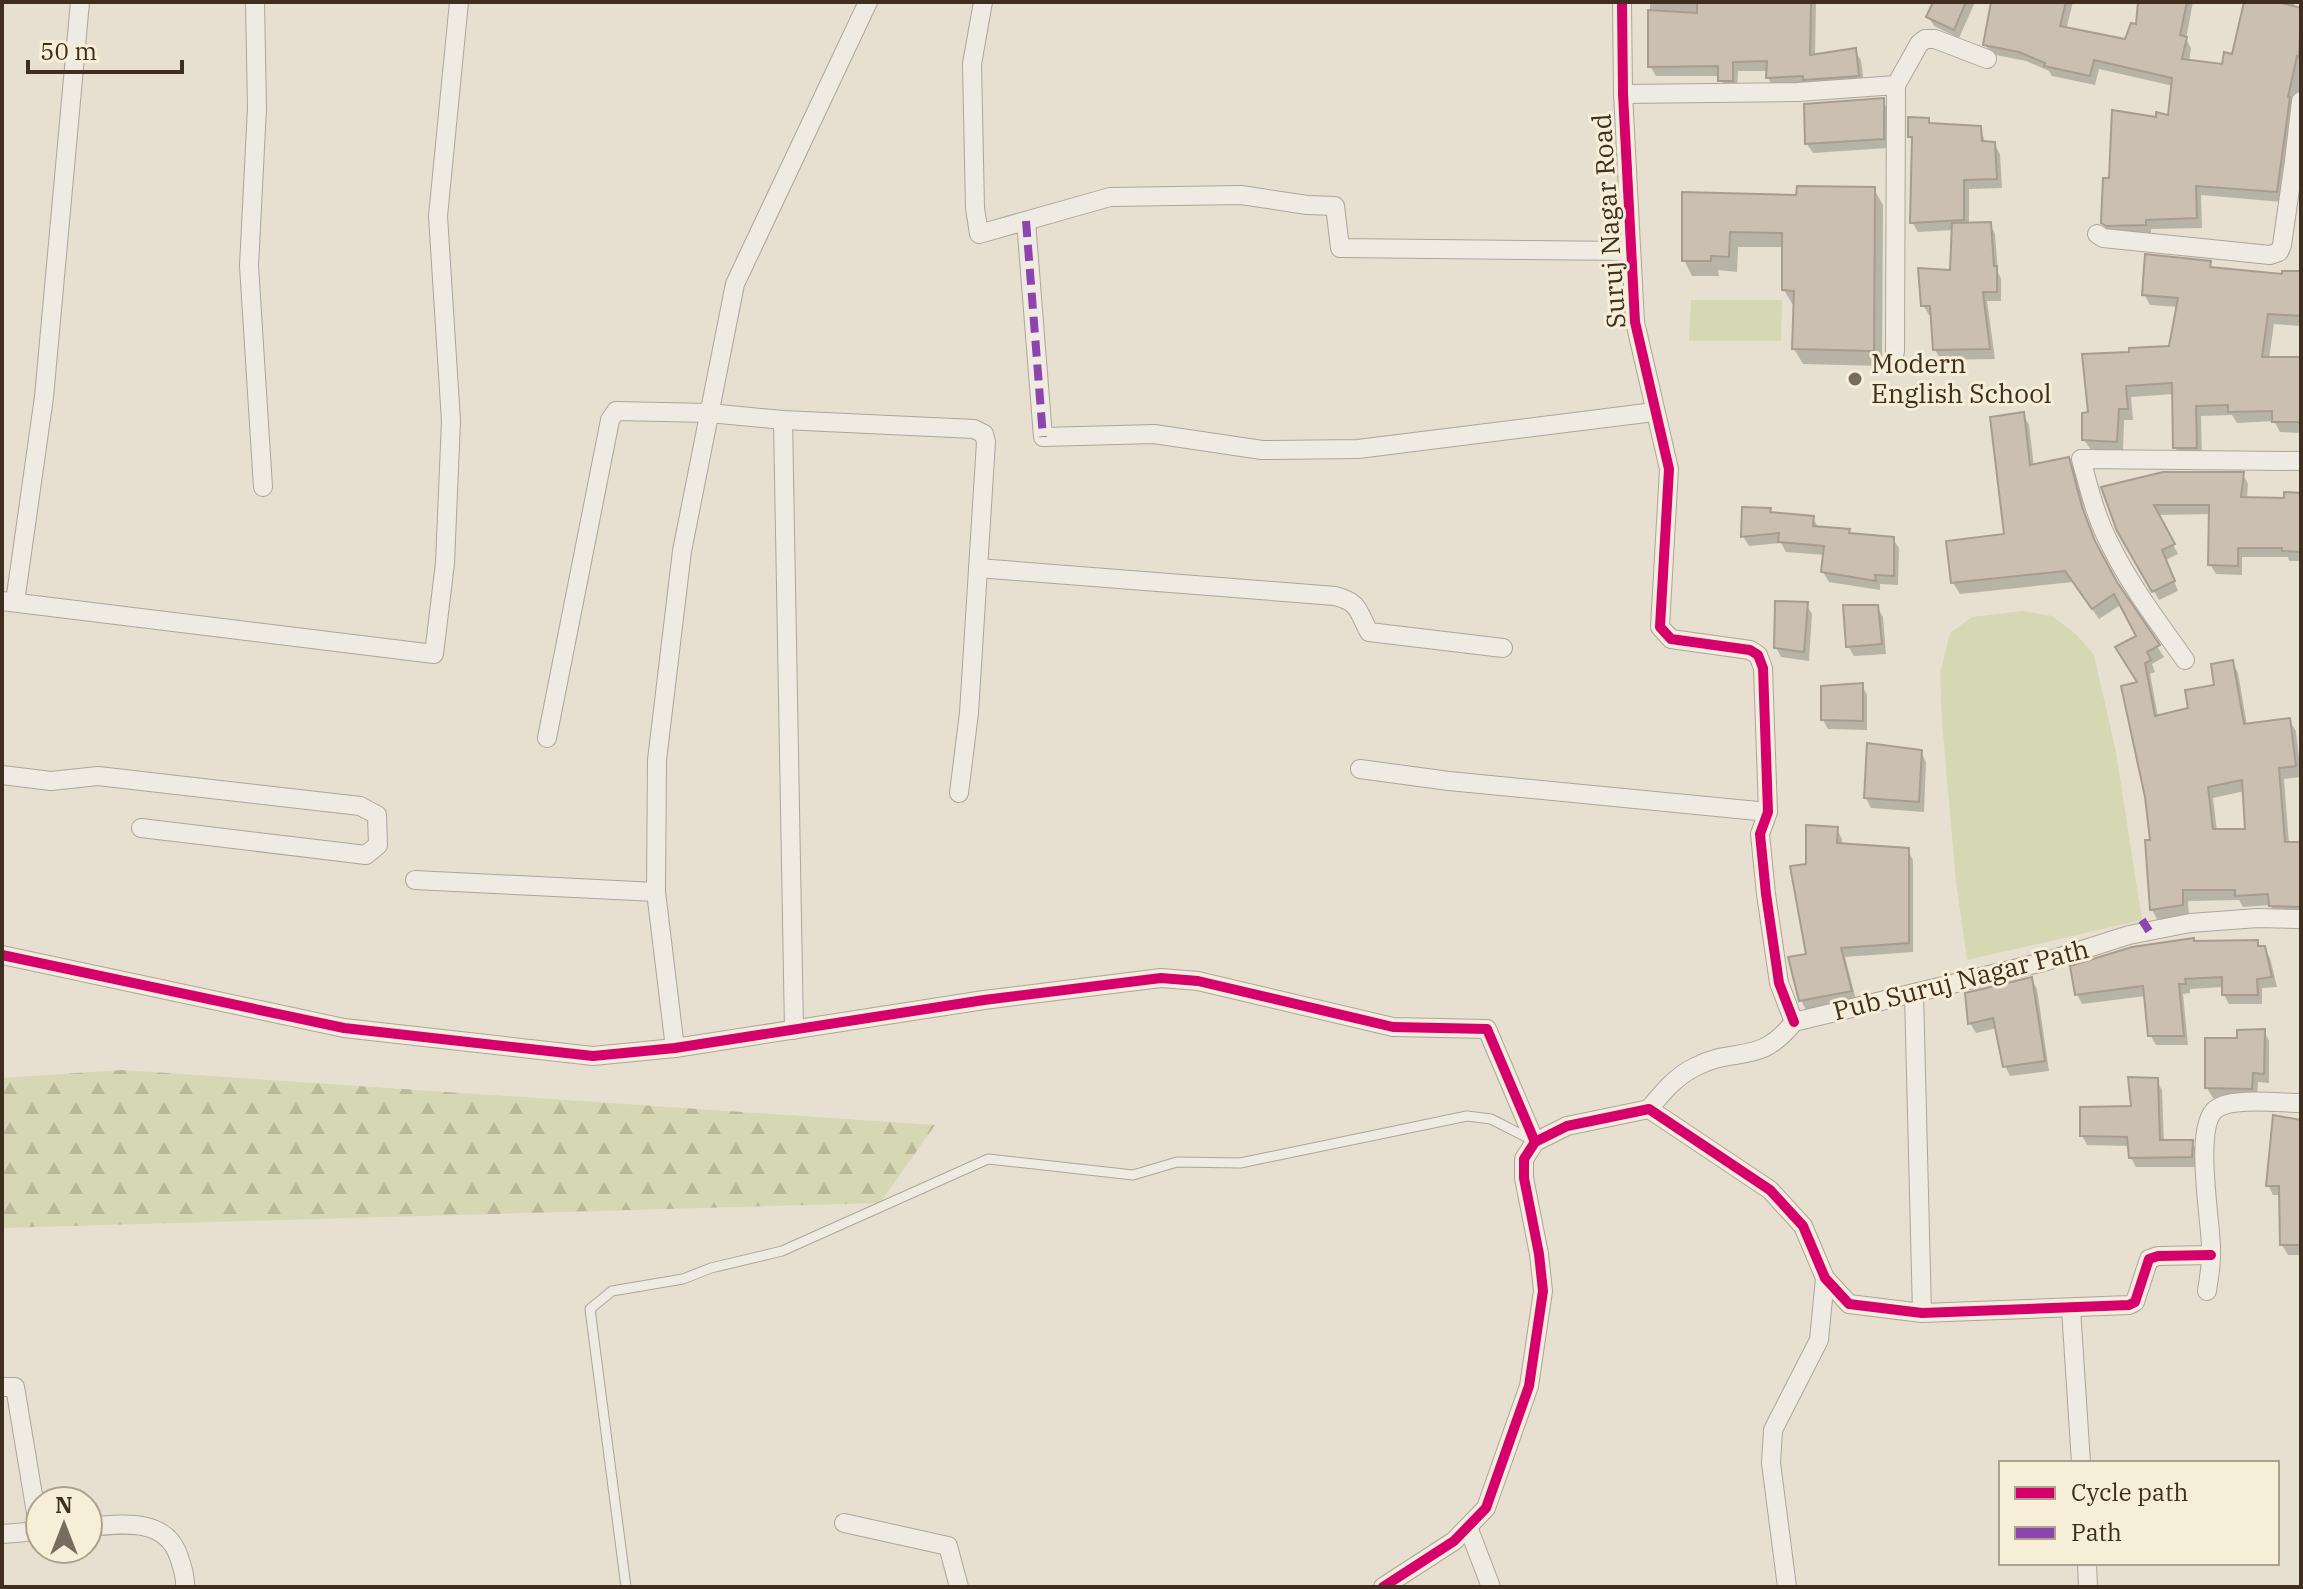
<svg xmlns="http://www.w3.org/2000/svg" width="2303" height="1589" viewBox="0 0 2303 1589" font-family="'IBM Plex Serif',serif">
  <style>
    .grass { fill: #d6d7b3 }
    .forest { fill: url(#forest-firs) }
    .shadow { fill: #0003; fill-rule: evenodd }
    .building { fill: #cbbfb2; stroke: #a89c90; stroke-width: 2; fill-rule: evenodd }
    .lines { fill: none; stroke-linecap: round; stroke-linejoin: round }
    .service-casing { stroke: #ada599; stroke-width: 11 }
    .minor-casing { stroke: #ada599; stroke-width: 20 }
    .service { stroke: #efebe3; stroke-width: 9 }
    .minor { stroke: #efebe3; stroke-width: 18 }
    .quiet { stroke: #8e44ad; stroke-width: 8; stroke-dasharray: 16 8; stroke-linecap: butt }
    .cycleway-casing { stroke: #f7eed8; stroke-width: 15 }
    .cycleway { stroke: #d6006c; stroke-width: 10 }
    .poi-dot { fill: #786c5e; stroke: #f7eed8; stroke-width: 3 }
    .labels { text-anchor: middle; stroke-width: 6; stroke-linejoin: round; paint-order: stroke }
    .street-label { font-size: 26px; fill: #3d2e20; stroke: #f7eed8 }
    .poi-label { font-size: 26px; fill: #3d2e20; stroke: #f7eed8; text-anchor: start }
  </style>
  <defs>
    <pattern id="forest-firs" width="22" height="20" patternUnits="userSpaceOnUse" patternTransform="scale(2)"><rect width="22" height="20" fill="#d6d7b3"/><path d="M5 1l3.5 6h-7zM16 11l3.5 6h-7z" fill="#b9b99a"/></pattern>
  </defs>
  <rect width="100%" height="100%" fill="#e7e0d1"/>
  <g class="grass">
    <polygon points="1691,300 1782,300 1781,341 1689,341"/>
    <polygon points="2023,611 2052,616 2077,635 2094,655 2116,752 2142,920 1967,960 1956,882 1942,722 1940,674 1950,633 1972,617"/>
  </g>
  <polygon class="forest" points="122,1070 935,1125 880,1203 2,1228 2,1078"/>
  <g class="shadow">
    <polygon points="1650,2 1816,2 1815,56 1855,51 1861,60 1864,85 1774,88 1768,78 1769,71 1738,71 1737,90 1726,90 1720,76 1656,76 1650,66"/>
    <polygon points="1935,2 1975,2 1959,38 1934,26 1928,16"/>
    <polygon points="1993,2 2073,2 2066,30 2127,42 2137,27 2140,2 2193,2 2186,39 2191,48 2189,62 2224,66 2233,56 2246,2 2295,2 2293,8 2301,10 2301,101 2282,202 2201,195 2202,228 2151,229 2151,235 2108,233 2103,222 2111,180 2157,120 2170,117 2173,86 2099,69 2095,85 2052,76 2049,71 2026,61 1991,54 1985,44"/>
    <polygon points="1883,100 1888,110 1888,148 1813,153 1807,144"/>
    <polygon points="1928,119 1931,125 1980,128 1986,144 1994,144 2000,154 2002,188 1969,189 1969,225 1990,224 1995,234 1998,273 2001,278 2001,301 1987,301 1995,359 1941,360 1935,350 1933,315 1929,315 1923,305 1951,272 1954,230 1918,232 1912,222 1913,143 1910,137"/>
    <polygon points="1874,189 1883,205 1882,366 1803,364 1794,349 1796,305 1793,305 1784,290 1784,247 1738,247 1737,272 1718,270 1719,276 1692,276 1684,260 1684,194 1798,197"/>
    <polygon points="2210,263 2213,269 2284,276 2301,273 2301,326 2274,324 2269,359 2301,359 2301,433 2280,432 2274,421 2237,423 2232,415 2201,416 2202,458 2181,458 2175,447 2174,394 2131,397 2133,420 2124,420 2123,452 2091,450 2084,440 2090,414 2170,348 2178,307 2150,305 2144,294"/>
    <path d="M 2023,414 L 2029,425 L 2034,467 L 2068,459 L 2075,470 L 2087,520 L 2100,554 L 2118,587 L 2164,657 L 2152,664 L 2155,672 L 2150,674 L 2158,717 L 2190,709 L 2217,686 L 2232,662 L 2238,673 L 2247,725 L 2289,720 L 2296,731 L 2301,777 L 2284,779 L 2289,844 L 2301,843 L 2301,918 L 2277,917 L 2270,905 L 2243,907 L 2239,900 L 2188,901 L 2189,916 L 2158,921 L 2152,910 L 2152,842 L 2139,683 L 2139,637 L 2122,604 L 2099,619 L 2073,582 L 1960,594 L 1953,583 L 2006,536 ZM 2245,791 L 2248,831 L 2217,831 L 2213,798 Z"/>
    <polygon points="2243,474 2248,484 2247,499 2286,500 2301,495 2301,561 2289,561 2288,557 2242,557 2242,575 2216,574 2210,564 2211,514 2157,515 2178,554 2166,560 2178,591 2159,600 2118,530 2104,488"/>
    <polygon points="1769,510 1772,514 1813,518 1819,529 1848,531 1851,535 1893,539 1899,548 1898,585 1880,584 1880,590 1829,582 1823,572 1825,555 1786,552 1781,543 1749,546 1743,536"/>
    <polygon points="1806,604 1812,614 1809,661 1781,657 1776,647"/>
    <polygon points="1877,607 1883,617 1886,654 1854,656 1848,646"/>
    <polygon points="1862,685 1867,695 1867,730 1828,729 1823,720"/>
    <polygon points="1921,752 1926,762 1924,812 1871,808 1866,798"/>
    <polygon points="1837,829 1842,839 1842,846 1908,850 1913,860 1913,952 1845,957 1856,1000 1806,1010 1801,1000 1809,956 1808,866"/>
    <polygon points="2172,941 2256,942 2259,948 2264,948 2270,958 2277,987 2262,988 2262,1004 2229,1004 2224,995 2224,987 2190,989 2190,993 2183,994 2188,1045 2156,1045 2150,1035 2146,996 2082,1004 2077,994 2132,949"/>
    <polygon points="2031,979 2037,989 2049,1071 2010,1076 2005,1066 1997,1028 1976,1033 1970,1023"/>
    <polygon points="2264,1031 2269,1041 2269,1083 2258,1082 2257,1098 2213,1098 2207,1088 2239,1040"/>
    <polygon points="2156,1080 2162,1090 2164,1142 2192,1142 2198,1152 2197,1167 2136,1167 2131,1158 2130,1146 2087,1145 2082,1135 2133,1108"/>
    <polygon points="2301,1122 2301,1255 2288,1255 2282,1245 2281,1195 2273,1195 2268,1185"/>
  </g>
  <g class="building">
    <polygon points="1697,2 1811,2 1810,55 1856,48 1859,76 1803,80 1803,76 1766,78 1767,61 1733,62 1733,81 1718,81 1718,66 1648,67 1648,10 1697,13"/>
    <polygon points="1933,2 1966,2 1954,30 1926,17"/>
    <polygon points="1991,2 2066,2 2060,26 2125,39 2131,23 2136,24 2138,2 2187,2 2180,35 2187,37 2182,59 2222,64 2224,52 2232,54 2244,2 2278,2 2301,8 2299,57 2297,56 2288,97 2290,97 2277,192 2196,186 2197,218 2146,220 2146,225 2106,226 2101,223 2103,178 2109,178 2112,110 2156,117 2156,112 2168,115 2172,78 2094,60 2090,76 2044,66 2045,63 2019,52 1983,45"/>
    <polygon points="1884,98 1884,139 1805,144 1804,104"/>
    <polygon points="1908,117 1929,118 1929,123 1981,126 1982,141 1995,142 1997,179 1964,180 1964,220 1910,223 1912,137 1908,137"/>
    <polygon points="1797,186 1875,187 1874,351 1792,349 1794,291 1782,290 1782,233 1730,232 1729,257 1711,256 1711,261 1682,261 1682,192 1796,195"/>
    <polygon points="1991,222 1994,266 1997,266 1997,292 1983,292 1990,349 1933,350 1930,306 1921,306 1918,268 1950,270 1952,223"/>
    <polygon points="2145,254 2211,261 2210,267 2282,274 2282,271 2301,271 2301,316 2268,314 2262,357 2301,357 2301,422 2272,422 2272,411 2228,412 2228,405 2196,406 2197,448 2173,448 2172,383 2126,386 2128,409 2119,409 2117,442 2082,440 2082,413 2088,412 2082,354 2129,352 2129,348 2169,346 2178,298 2142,295"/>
    <path d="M 2024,412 L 2030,465 L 2069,457 L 2082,507 L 2095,541 L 2117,582 L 2160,645 L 2147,652 L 2151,660 L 2145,663 L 2155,716 L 2188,708 L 2185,690 L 2214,685 L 2211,664 L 2233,660 L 2244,724 L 2290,718 L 2296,766 L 2279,768 L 2285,842 L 2301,842 L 2301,907 L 2269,906 L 2268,894 L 2235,896 L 2235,890 L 2183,890 L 2183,905 L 2150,910 L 2145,840 L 2150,840 L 2145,797 L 2121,686 L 2137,682 L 2115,647 L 2136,636 L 2114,594 L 2092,609 L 2065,571 L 1951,583 L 1946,541 L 2004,534 L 1990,417 ZM 2242,780 L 2245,829 L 2213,829 L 2208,787 Z"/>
    <polygon points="2163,472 2244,472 2241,497 2284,498 2284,492 2301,493 2301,552 2282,551 2282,548 2238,548 2238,566 2208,565 2209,505 2154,505 2175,544 2162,550 2175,581 2152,592 2117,531 2101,487"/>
    <polygon points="1742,507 1771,508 1770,512 1814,516 1813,526 1850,529 1849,533 1894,537 1894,576 1875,575 1876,581 1821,572 1824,546 1778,542 1779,533 1741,537"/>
    <polygon points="1775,601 1808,602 1804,652 1774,648"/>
    <polygon points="1843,605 1878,605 1882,644 1846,647"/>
    <polygon points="1863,683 1863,721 1821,720 1821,686"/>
    <polygon points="1867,743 1922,750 1919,802 1864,798"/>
    <polygon points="1806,825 1838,827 1837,843 1909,848 1909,943 1841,948 1852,991 1799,1001 1788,957 1806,954 1790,866 1806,864"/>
    <polygon points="2194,938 2194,941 2258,940 2258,946 2265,946 2272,977 2257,979 2258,995 2222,995 2222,977 2185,979 2186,984 2179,984 2184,1036 2148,1036 2143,986 2075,995 2070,966 2132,947"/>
    <polygon points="2032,977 2045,1061 2003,1067 1993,1018 1968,1024 1965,993"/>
    <polygon points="2265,1029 2264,1074 2253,1073 2252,1089 2205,1088 2205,1038 2237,1038 2237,1030"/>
    <polygon points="2128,1077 2158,1078 2160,1140 2193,1140 2192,1157 2129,1158 2127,1137 2080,1136 2080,1107 2131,1106"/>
    <polygon points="2273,1115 2301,1120 2301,1245 2280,1245 2279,1186 2266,1186"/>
  </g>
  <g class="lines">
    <defs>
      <polyline id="service" points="626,1587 590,1309 612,1291 683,1279 711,1268 782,1251 988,1159 1133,1175 1177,1162 1240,1163 1467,1116 1491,1119 1532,1140"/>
      <g id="minor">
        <polyline points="255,2 257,108 249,266 263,487"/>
        <polyline points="983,2 972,64 975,208 979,234 1110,197 1241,195 1307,205 1335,206 1340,248 1631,251"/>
        <polyline points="1622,2 1623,94 1635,322 1669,469 1660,627 1671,639 1750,650 1758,655 1763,668 1768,812 1760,834 1766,894 1779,983 1794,1022"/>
        <polyline points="1896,85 1919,44 1925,39 1935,39 1987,59"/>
        <polyline points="1623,94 1798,92 1896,85 1895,352"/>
        <polyline points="2301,101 2294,161 2301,161"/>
        <polyline points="1026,221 1043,437 1154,434 1262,450 1358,449 1654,412"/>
        <polyline points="2097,234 2103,238 2270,255 2279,252 2282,245 2294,161"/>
        <polyline points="783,420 794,1030"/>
        <path d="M 978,568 L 1335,596 C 1360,602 1358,612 1369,632 L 1503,648"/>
        <polyline points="2,601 434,654 445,563 451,421 438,216 459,2"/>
        <polyline points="15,602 44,397 80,2"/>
        <path d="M 2185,660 C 2159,623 2131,587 2111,546 C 2096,519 2089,488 2081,459 L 2301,461"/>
        <polyline points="547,738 610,420 616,411 709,413 783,420 974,429 984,434 986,442 969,713 959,793"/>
        <polyline points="1360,769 1449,781 1768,812"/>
        <polyline points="2,775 51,781 98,776 360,806 377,815 378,845 366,855 141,828"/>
        <polyline points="415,880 656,892"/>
        <polyline points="2,955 344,1028 593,1056 675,1048 984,1000 1161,978 1198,981 1393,1027 1487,1029 1535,1142"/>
        <polyline points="1914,994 1922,1313"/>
        <polyline points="675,1048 656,892 657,760 682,551 735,284 868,2"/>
        <path d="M 1649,1109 C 1662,1093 1676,1076 1695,1067 C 1737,1045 1758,1067 1794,1022 L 2047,961 L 2129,935 L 2190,923 L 2258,918 L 2301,919"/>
        <path d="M 2207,1291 C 2209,1277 2212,1262 2211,1248 C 2211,1221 2193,1126 2216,1109 C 2232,1097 2280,1103 2301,1103"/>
        <polyline points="2071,1309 2081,1463"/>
        <polyline points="2,1387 15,1387 39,1531"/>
        <polyline points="844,1523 948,1546 959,1587"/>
        <path d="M 88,1527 C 122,1524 166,1517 179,1557 C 182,1567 186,1576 185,1587"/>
        <polyline points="1468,1527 1491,1587"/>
        <polyline points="2,1534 40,1531"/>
        <polyline points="2087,1563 2088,1587"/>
        <polyline points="1383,1587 1454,1541 1486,1508 1529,1386 1543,1291 1539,1254 1524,1178 1524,1159 1535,1142 1567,1126 1649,1109 1770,1190 1803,1226 1825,1278 1849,1304 1922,1313 2129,1305 2135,1302 2149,1259 2158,1256 2211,1255"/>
        <polyline points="1787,1587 1771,1463 1773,1430 1819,1340 1825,1278"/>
      </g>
    </defs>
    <use href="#service" class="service-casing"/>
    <use href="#minor" class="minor-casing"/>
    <use href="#service" class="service"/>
    <use href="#minor" class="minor"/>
    <g class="quiet">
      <polyline points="1026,221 1043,437"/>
      <polyline points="2142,920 2149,931"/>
    </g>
    <defs>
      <g id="cycleway">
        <polyline points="1622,2 1623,94 1635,322 1669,469 1660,627 1671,639 1750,650 1758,655 1763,668 1768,812 1760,834 1766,894 1779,983 1794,1022"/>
        <polyline points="2,955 344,1028 593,1056 675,1048 984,1000 1161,978 1198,981 1393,1027 1487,1029 1535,1142"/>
        <polyline points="1383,1587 1454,1541 1486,1508 1529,1386 1543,1291 1539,1254 1524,1178 1524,1159 1535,1142 1567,1126 1649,1109 1770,1190 1803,1226 1825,1278 1849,1304 1922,1313 2129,1305 2135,1302 2149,1259 2158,1256 2211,1255"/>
      </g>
    </defs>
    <use href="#cycleway" class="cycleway-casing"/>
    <use href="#cycleway" class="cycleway"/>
  </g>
  <circle class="poi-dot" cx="1855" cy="379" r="8"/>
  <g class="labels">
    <g class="street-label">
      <text transform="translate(1609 221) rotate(-94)" y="9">Suruj Nagar Road</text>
      <text transform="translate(1961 980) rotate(-14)" y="9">Pub Suruj Nagar Path</text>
    </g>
    <g class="poi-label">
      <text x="1871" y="373">Modern<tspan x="1871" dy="30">English School</tspan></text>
    </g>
  </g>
  <rect width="2303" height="1589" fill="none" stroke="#3d2e20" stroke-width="8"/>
  <rect x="1999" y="1461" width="280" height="104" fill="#f7eed8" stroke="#ada18e" stroke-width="2"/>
  <rect x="2015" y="1487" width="40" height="12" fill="#d6006c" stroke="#ada18e" stroke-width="2"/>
  <text x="2071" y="1501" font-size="24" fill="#3d2e20">Cycle path</text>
  <rect x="2015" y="1527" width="40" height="12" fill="#8e44ad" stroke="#ada18e" stroke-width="2"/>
  <text x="2071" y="1541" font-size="24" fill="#3d2e20">Path</text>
  <g transform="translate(64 1525)"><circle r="38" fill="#f7eed8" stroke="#ada18e" stroke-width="2"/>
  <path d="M0-6L14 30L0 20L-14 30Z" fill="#786c5e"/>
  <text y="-12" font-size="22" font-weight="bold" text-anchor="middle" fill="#3d2e20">N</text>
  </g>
  <path d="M28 60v12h154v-12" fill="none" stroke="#3d2e20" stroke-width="4"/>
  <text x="40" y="60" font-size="24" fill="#3d2e20" stroke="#f7eed8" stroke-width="6" paint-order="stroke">50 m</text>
</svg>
